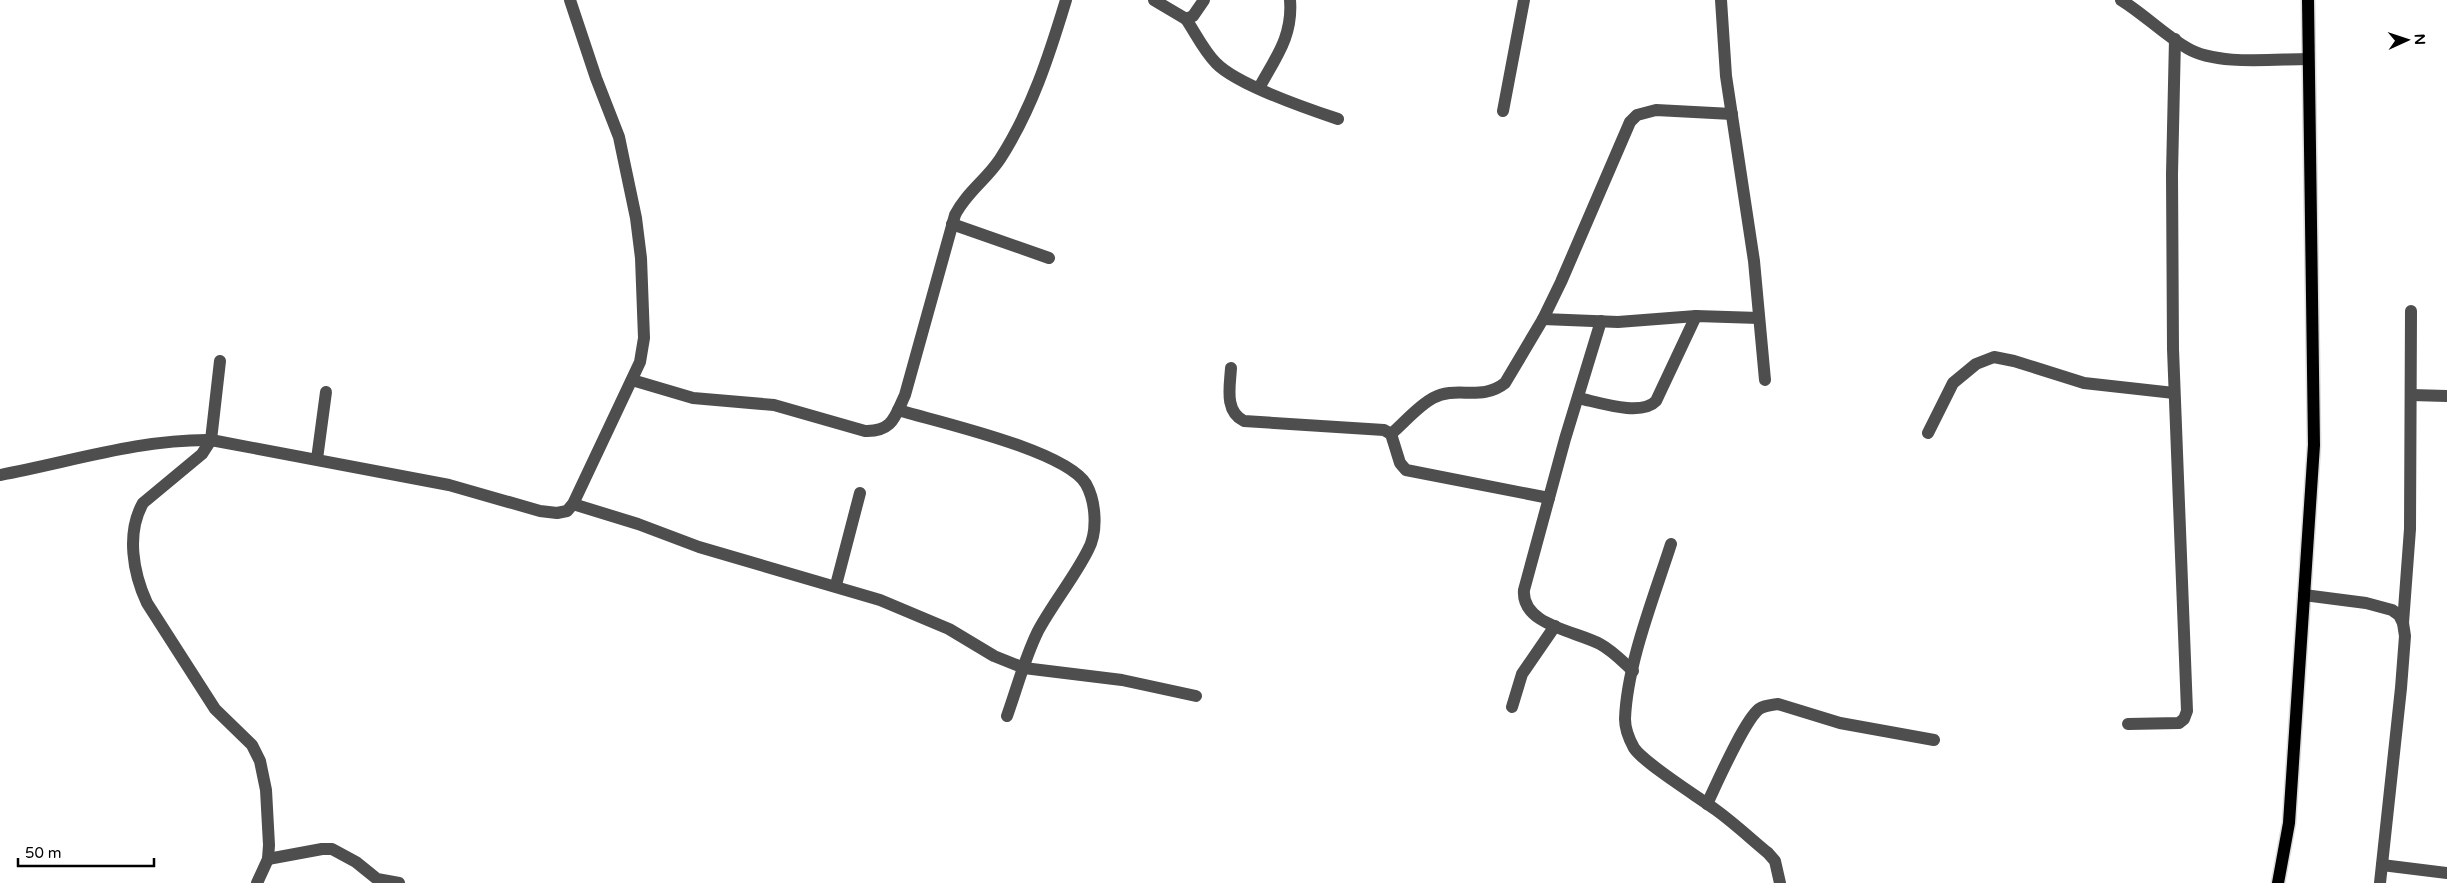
<svg xmlns="http://www.w3.org/2000/svg" width="2447" height="883" viewBox="0 0 2447 883" font-family="'Varela Round',sans-serif">
  <style>
    .lines { fill: none; stroke-linecap: round; stroke-linejoin: round }
    .major-casing { stroke: #dbdbdb; stroke-width: 15 }
    .minor { stroke: #4e4e4e; stroke-width: 12 }
    .major { stroke: #000; stroke-width: 12 }
  </style>
  <rect width="100%" height="100%" fill="#fff"/>
  <g class="lines">
    <defs>
      <polyline id="major" points="2278,883 2289,823 2314,445 2308,0"/>
    </defs>
    <use href="#major" class="major-casing"/>
    <g class="minor">
      <polyline points="1154,0 1186,19 1193,16 1204,0"/>
      <polyline points="1721,0 1726,76 1754,261 1765,380"/>
      <path d="M 2121,0 C 2144,14 2163,34 2187,48 C 2217,66 2273,59 2308,59"/>
      <path d="M 1186,19 C 1196,34 1204,51 1216,63 C 1237,85 1308,109 1338,119"/>
      <path d="M 1259,88 C 1276,57 1293,36 1290,0"/>
      <polyline points="1503,111 1524,0"/>
      <polyline points="952,224 1049,258"/>
      <polyline points="1543,319 1618,322 1696,316 1759,318"/>
      <path d="M 1601,321 L 1565,439 L 1524,590 C 1521,625 1576,631 1600,644 C 1613,651 1623,662 1633,671"/>
      <path d="M 220,361 L 211,440 L 202,454 L 143,503 C 126,533 133,573 147,603 L 215,709 L 252,745 L 260,761 L 266,790 L 269,845 L 268,859 L 257,883"/>
      <path d="M 1231,368 C 1230,386 1224,411 1244,421 L 1384,430 L 1391,434 L 1400,463 L 1406,470 L 1549,498"/>
      <path d="M 632,380 L 693,398 L 774,405 L 865,431 C 893,432 895,416 905,395 L 955,215 C 966,193 987,179 1000,159 C 1032,109 1049,56 1066,0"/>
      <polyline points="2411,395 2447,396"/>
      <path d="M 1578,398 C 1598,402 1641,417 1656,401 L 1696,316"/>
      <path d="M 898,410 C 938,422 1065,450 1086,484 C 1096,502 1098,532 1088,550 C 1074,578 1053,603 1038,631 C 1025,657 1017,688 1007,716"/>
      <polyline points="1928,433 1953,383 1976,364 1994,357 2014,361 2084,383 2174,393"/>
      <path d="M 1391,434 C 1404,423 1418,406 1433,398 C 1457,385 1481,402 1505,383 L 1543,319 L 1561,282 L 1630,122 L 1637,115 L 1656,110 L 1732,114"/>
      <polyline points="317,459 326,392"/>
      <path d="M 0,475 C 70,462 140,439 211,440 L 449,485 L 540,511 L 557,513 L 567,511 L 573,504 L 640,362 L 644,338 L 641,258 L 636,218 L 624,161 L 619,137 L 596,78 L 570,0"/>
      <polyline points="573,504 638,524 699,547 880,600 949,629 994,656 1024,668 1122,680 1196,696"/>
      <path d="M 1671,544 C 1654,597 1627,664 1625,719 C 1625,730 1629,739 1634,748 C 1645,764 1697,796 1716,810 C 1734,823 1751,839 1768,853 L 1775,861 L 1780,883"/>
      <polyline points="836,585 860,493"/>
      <polyline points="2304,595 2366,603 2392,610 2399,615 2403,623 2405,636 2401,688 2380,883"/>
      <polyline points="2403,623 2410,529 2411,311"/>
      <polyline points="1512,707 1522,674 1555,626"/>
      <polyline points="2128,724 2179,723 2184,719 2187,711 2173,349 2172,174 2175,39"/>
      <path d="M 1707,804 C 1717,783 1744,721 1759,709 C 1765,705 1771,705 1778,704 L 1840,723 L 1934,740"/>
      <polyline points="268,859 322,849 332,849 356,862 377,879 399,883"/>
      <polyline points="2382,865 2447,873"/>
    </g>
    <use href="#major" class="major"/>
  </g>
  <g transform="translate(2407 40) rotate(87)" stroke="#ffffff" stroke-width="4" paint-order="stroke">
  <path d="M0-4L9 19L0 12L-9 19Z" fill="#000000"/>
  <text y="-8" font-size="14" font-weight="bold" text-anchor="middle" fill="#000000">N</text>
  </g>
  <path d="M18 858v8h136v-8" fill="none" stroke="#000000" stroke-width="2.5"/>
  <text x="25" y="858" font-size="15" fill="#000000" stroke="#ffffff" stroke-width="4" paint-order="stroke">50 m</text>
</svg>
